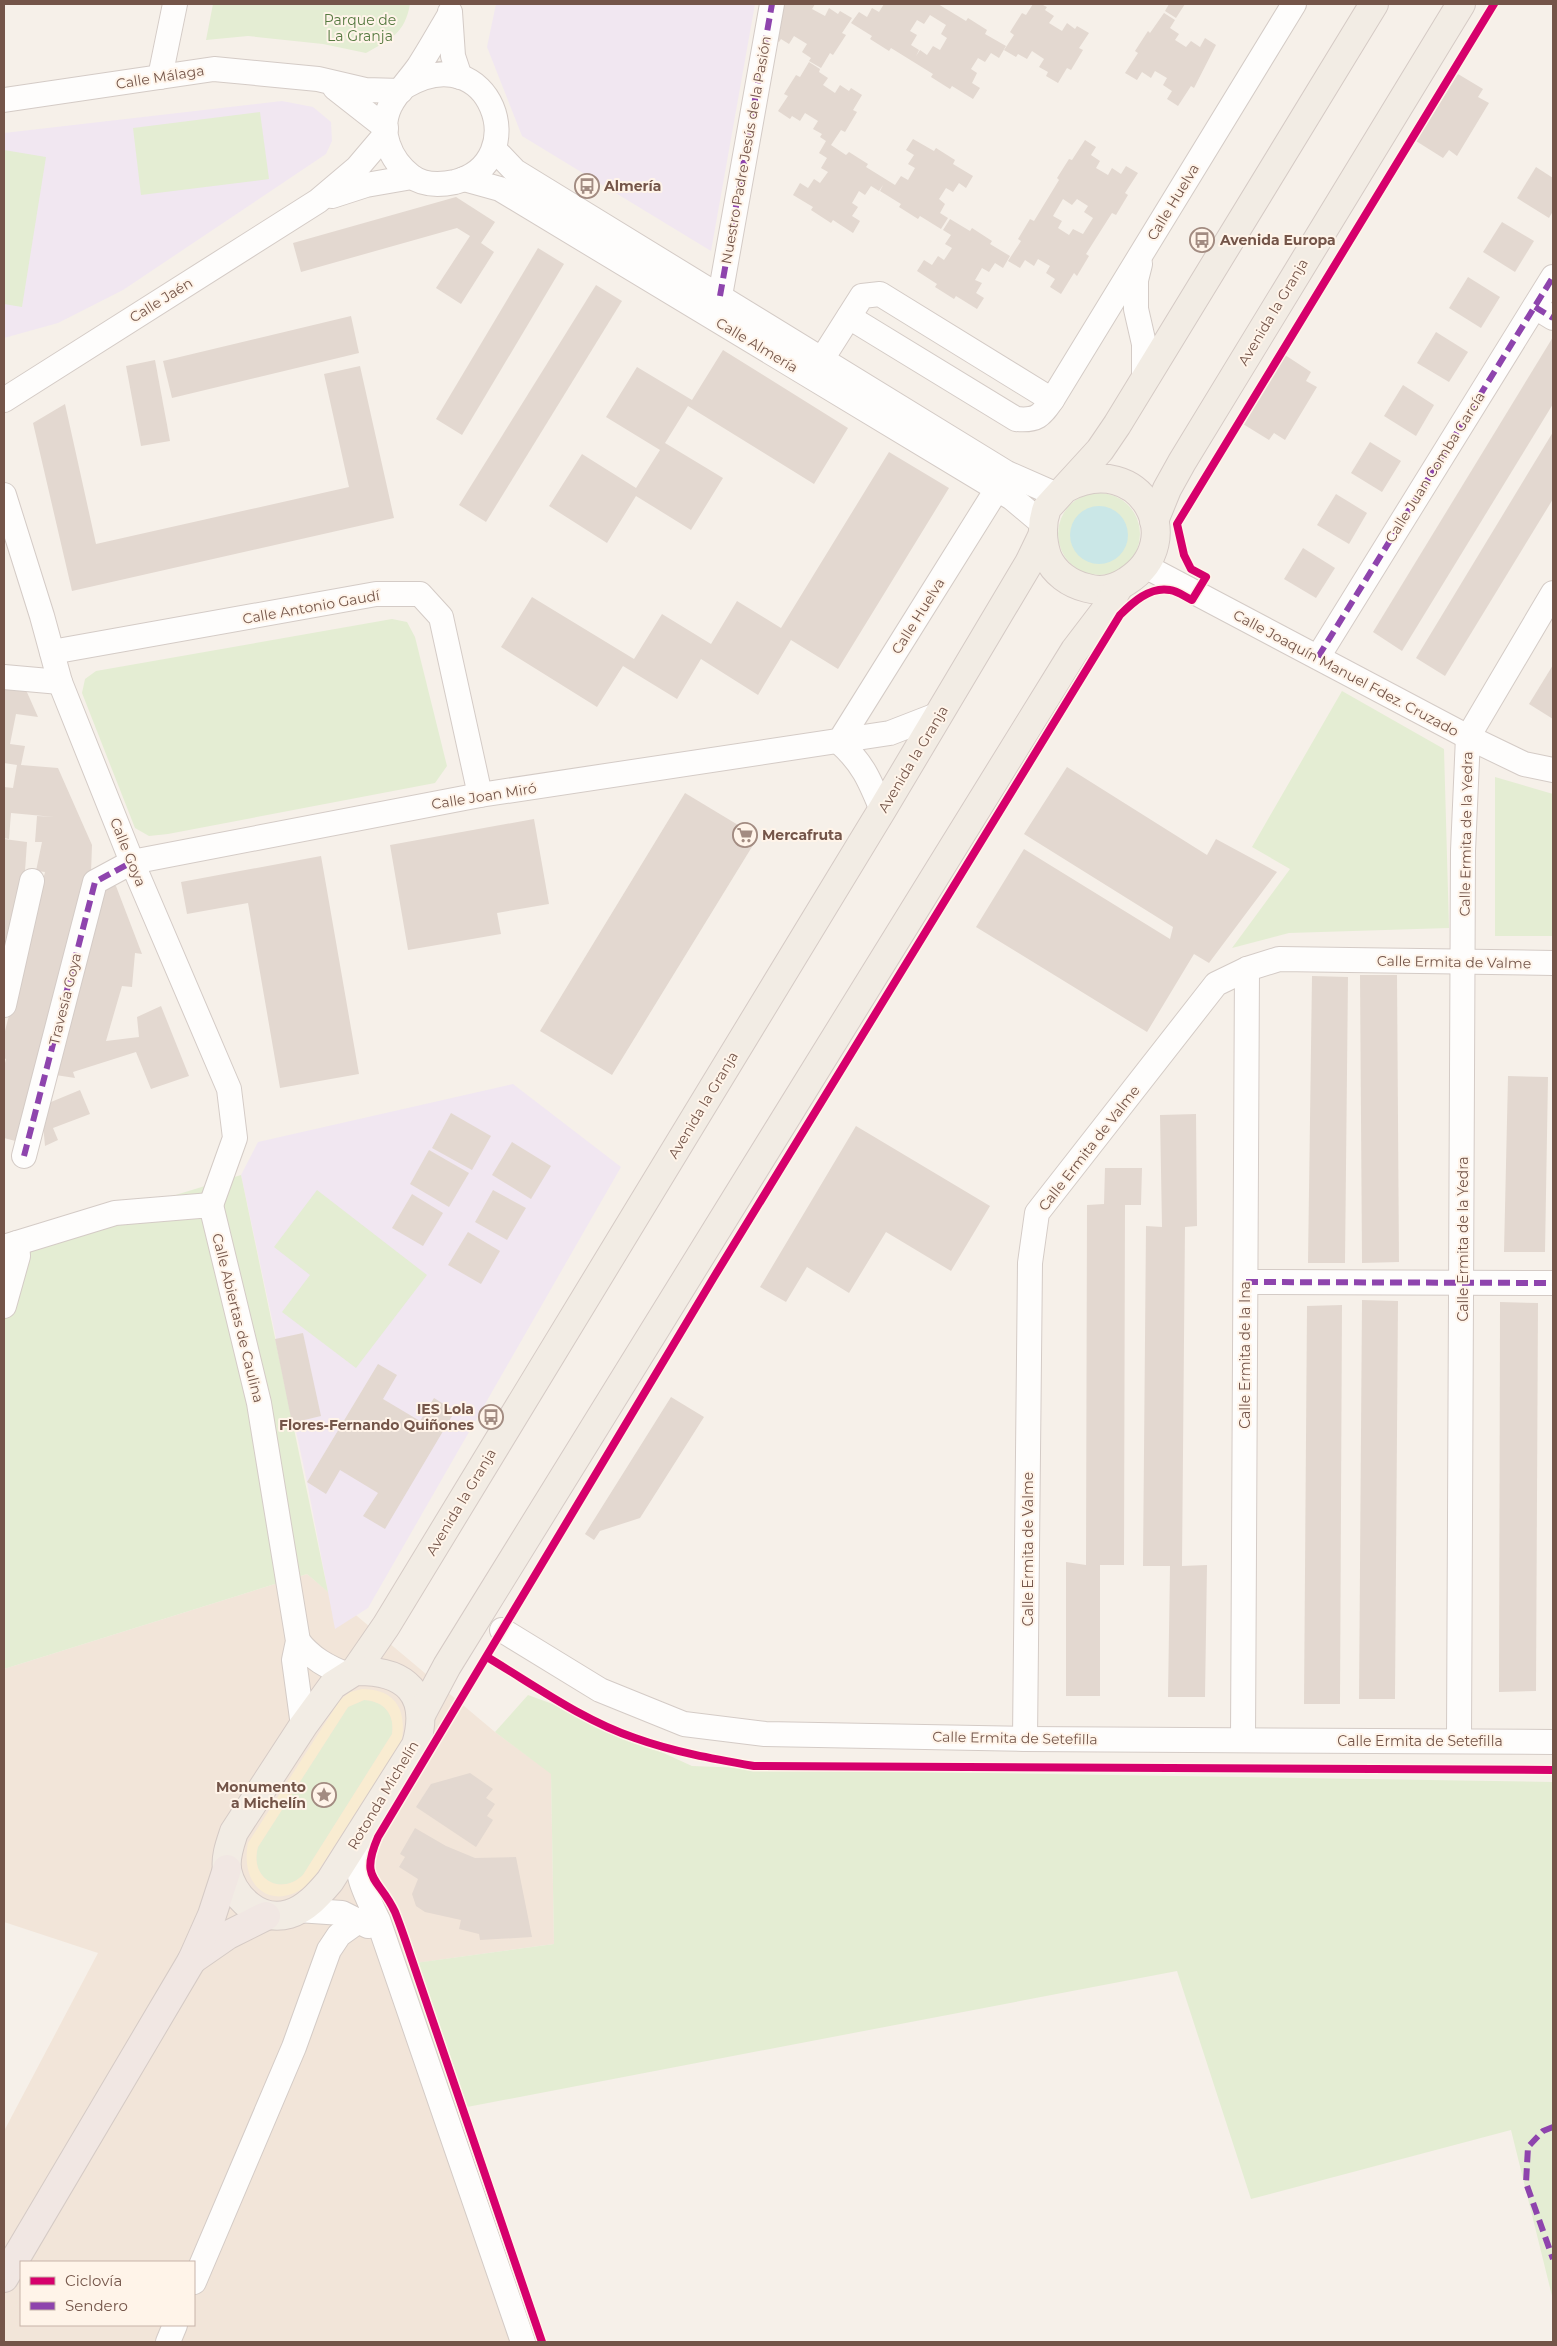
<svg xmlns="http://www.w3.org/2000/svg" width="1557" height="2346" viewBox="0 0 1557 2346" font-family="Montserrat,sans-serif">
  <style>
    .residential { fill: #f2e5d9; fill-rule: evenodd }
    .education { fill: #f1e7f1 }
    .green { fill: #e4edd3 }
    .sand { fill: #f9ecd1; fill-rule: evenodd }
    .water { fill: #cae7e7 }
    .building { fill: #e3d8d0; fill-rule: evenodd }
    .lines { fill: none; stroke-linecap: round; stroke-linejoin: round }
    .minor-casing { stroke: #d4cbc6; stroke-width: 26 }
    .major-casing { stroke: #d5cac5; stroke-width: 30 }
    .highway-casing { stroke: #d5cac5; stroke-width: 30 }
    .minor { stroke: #fefdfc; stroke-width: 24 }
    .major { stroke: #f2ece4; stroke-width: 28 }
    .highway { stroke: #f1e7e3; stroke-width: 28 }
    .quiet { stroke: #8e44ad; stroke-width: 6; stroke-dasharray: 12 6; stroke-linecap: butt }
    .cycleway-casing { stroke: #fff4e9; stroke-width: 11 }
    .cycleway { stroke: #d6006c; stroke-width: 8 }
    .labels { text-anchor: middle; stroke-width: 4; stroke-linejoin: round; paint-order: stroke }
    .park-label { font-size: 14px; fill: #567a41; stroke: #fff4e9 }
    .street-label { font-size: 14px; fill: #745549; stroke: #fff4e9 }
    .poi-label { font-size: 14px; font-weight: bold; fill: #745549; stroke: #fff4e9; text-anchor: start }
  </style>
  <rect width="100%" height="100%" fill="#f6f0e9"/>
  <path class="residential" d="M 307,1574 L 495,1732 L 551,1773 L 554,1944 L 394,1966 L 522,2342 L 4,2342 L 4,2131 L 98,1953 L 4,1922 L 4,1669 ZM 21,2262 L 194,2262 L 194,2325 L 21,2325 Z"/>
  <g class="education">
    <polygon points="496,4 755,4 711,251 522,136 487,47"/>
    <polygon points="282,101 313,107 331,122 332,141 326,154 123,290 58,323 4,338 4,133"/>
    <polygon points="513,1084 621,1167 368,1608 335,1629 307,1482 241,1175 258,1142"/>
  </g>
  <g class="green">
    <path d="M 213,4 L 410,4 C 405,33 391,39 366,53 L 323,44 L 248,36 L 206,40 Z"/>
    <polygon points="260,112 269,179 141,195 133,128"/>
    <polygon points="4,150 46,157 22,307 4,304"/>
    <circle cx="1099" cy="534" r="41"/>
    <polygon points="392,619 407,622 415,637 447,766 435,783 168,834 149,836 135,828 82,693 85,679 96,671"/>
    <polygon points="1342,691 1444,749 1449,928 1289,933 1232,948 1290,869 1252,847"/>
    <polygon points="1495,777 1553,794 1553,936 1495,936"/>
    <polygon points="241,1175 328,1592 307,1574 4,1669 4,1257 74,1226"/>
    <polygon points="317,1190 427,1275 356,1368 282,1312 310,1275 274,1247"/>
    <polygon points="528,1695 569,1710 692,1766 796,1770 1553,1782 1553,2300 1511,2130 1251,2199 1177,1971 441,2112 393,1966 554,1944 551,1774 495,1732"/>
    <path d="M 364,1700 C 384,1701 395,1714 392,1734 L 303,1875 C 280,1897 249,1878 258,1847 L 348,1707 Z"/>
  </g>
  <path class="sand" d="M 362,1689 C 396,1689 408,1711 401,1743 L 311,1882 C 275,1914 239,1889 248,1843 L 340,1700 L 350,1692 ZM 364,1700 C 384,1701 395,1714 392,1734 L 303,1875 C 280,1897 249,1878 258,1847 L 348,1707 Z"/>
  <circle class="water" cx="1099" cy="535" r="29"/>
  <g class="building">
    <polygon points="782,4 815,4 812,9 825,16 829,8 838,14 840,11 852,18 842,33 846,35 833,55 830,53 821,68 809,61 811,58 802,52 807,44 794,36 789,44 781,39 779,42 767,35"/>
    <path d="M 884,4 L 938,4 L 966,21 L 968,18 L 987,30 L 985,34 L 1006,46 L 999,58 L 991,53 L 985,62 L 978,58 L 971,69 L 977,73 L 972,83 L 980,88 L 973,99 L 952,86 L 950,89 L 931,77 L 933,74 L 891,48 L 889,51 L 870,39 L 872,36 L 851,23 L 859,12 L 867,17 L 872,8 L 879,12 ZM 930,15 L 946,25 L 941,34 L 947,38 L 940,50 L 933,46 L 927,55 L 920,50 L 916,56 L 919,50 L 911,45 L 917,35 L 910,31 L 917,20 L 924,24 Z"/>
    <polygon points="1033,4 1041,4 1047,7 1045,10 1054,16 1049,23 1062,31 1067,23 1075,29 1077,26 1089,33 1079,48 1083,50 1071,70 1067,68 1058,83 1046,76 1048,72 1039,67 1044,59 1032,51 1027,59 1018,54 1016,57 1004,50 1014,35 1010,32 1022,13 1026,15"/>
    <polygon points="1169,4 1185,4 1176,18 1165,11"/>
    <polygon points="1164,13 1175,20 1170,28 1179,34 1175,40 1186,47 1191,41 1200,47 1205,38 1216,45 1194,88 1191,86 1178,106 1167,99 1172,91 1163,85 1167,78 1155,71 1151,78 1142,72 1137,80 1125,73 1138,53 1135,51 1148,31 1150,33"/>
    <polygon points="809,62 820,69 819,72 828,78 823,85 835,93 840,85 849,91 851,88 862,95 853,110 857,112 845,132 841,130 831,145 846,155 849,152 868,164 866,167 895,185 901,176 908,180 915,168 908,164 914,155 906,150 913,139 934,151 936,148 955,160 953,164 973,176 966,188 959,183 953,192 946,188 939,199 945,204 940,213 948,218 941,229 920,216 918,219 899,207 901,204 880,191 883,185 879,191 871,186 865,195 859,191 852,203 858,207 852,216 860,221 853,233 833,220 831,223 811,210 813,207 793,195 800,183 808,188 814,179 820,183 828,172 821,168 827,158 819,153 826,141 820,137 822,134 813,129 818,121 805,113 800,121 792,116 790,119 778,111 788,96 784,94 796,75 800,77"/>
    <polygon points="1458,74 1483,89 1478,97 1489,103 1457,156 1449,150 1443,158 1416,141"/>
    <path d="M 1085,140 L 1096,147 L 1091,155 L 1100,161 L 1096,168 L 1108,175 L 1112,168 L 1121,174 L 1126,166 L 1138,173 L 1125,193 L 1128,195 L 1116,215 L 1112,213 L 1086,254 L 1089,256 L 1077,276 L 1074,273 L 1061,294 L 1050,287 L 1055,279 L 1046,273 L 1050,266 L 1038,259 L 1034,266 L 1025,260 L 1020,268 L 1008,261 L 1021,241 L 1018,239 L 1030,219 L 1034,221 L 1059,180 L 1057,178 L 1069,159 L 1072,160 ZM 1063,199 L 1072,205 L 1077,199 L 1088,206 L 1084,212 L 1093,218 L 1083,234 L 1073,229 L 1069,235 L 1058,228 L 1062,221 L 1053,216 Z"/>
    <polygon points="1536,167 1553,178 1553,211 1549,218 1517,198"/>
    <polygon points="456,197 495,222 481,243 494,252 461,304 436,288 470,236 457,228 301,272 293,243"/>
    <polygon points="950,219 970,231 972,228 992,241 990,244 1010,256 1003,268 995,263 989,272 982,268 975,280 982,283 976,293 984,298 977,309 956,296 954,299 935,287 937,284 917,271 924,260 932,265 938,256 944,260 952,248 945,244 951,235 943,230"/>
    <polygon points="1502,222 1534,241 1515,272 1483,252"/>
    <polygon points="538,248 564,264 462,435 436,419"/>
    <polygon points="1468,277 1500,297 1481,328 1449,308"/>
    <polygon points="596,285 622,301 486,522 459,505"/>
    <polygon points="351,316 359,353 172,398 163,361"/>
    <polygon points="1436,332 1468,352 1449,382 1417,363"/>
    <polygon points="1553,337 1553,404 1402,651 1373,632"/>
    <polygon points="723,350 848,428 814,484 688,406 665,443 723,478 691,530 636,496 607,543 549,506 582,454 636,488 660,450 606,417 637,367 692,400"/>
    <polygon points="1285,355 1311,372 1306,381 1317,387 1285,440 1274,433 1269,440 1243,424"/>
    <polygon points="155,360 170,441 141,446 126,366"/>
    <polygon points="360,366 394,518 72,591 33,423 65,404 96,544 349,487 324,374"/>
    <polygon points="1403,385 1434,405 1416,436 1384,416"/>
    <polygon points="1553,432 1553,499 1445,676 1416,658"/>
    <polygon points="1370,442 1401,461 1382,492 1351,473"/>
    <polygon points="889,452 949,488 838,669 791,640 758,695 701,659 677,699 623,666 597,707 501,647 532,597 634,659 662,614 711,644 737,601 781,628"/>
    <polygon points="1336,494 1367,513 1349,544 1317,525"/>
    <polygon points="1303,548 1335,568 1316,598 1284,579"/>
    <polygon points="1553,665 1553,719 1529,704"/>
    <polygon points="4,686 26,690 38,717 16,714 10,744 25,746 21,765 58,768 92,845 91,873 23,1143 4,1138 4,1067 6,1059 4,1058 4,1035 45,872 36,871 42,842 35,842 37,816 54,817 11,813 9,839 4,838 4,787 13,788 17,765 4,763"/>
    <polygon points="1067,767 1207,855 1216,839 1277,872 1209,963 1194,954 1147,1032 976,927 1024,849 1170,939 1173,927 1024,834"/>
    <polygon points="685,793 758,837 612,1075 540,1031"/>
    <polygon points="534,819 549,904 497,913 501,934 408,950 390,845"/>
    <polygon points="4,839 27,842 25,871 5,965"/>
    <polygon points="321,856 359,1074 280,1088 248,903 187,914 181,882"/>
    <polygon points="98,885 116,886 142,954 135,953 132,987 122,986 106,1041 139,1037 137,1017 161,1006 189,1076 151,1089 136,1052 73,1072 75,1078 49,1074"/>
    <polygon points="1360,975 1397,975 1399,1262 1362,1263"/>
    <polygon points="1312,976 1348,977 1345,1263 1308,1263"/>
    <polygon points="1508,1076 1548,1077 1545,1252 1504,1252"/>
    <polygon points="80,1090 90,1114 53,1128 58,1140 45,1146 43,1124 51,1102"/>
    <polygon points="451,1113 491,1136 472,1170 432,1148"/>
    <polygon points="1196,1114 1197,1226 1185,1227 1182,1566 1207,1565 1205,1697 1168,1697 1170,1566 1143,1566 1146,1226 1162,1227 1160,1115"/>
    <polygon points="856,1126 990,1206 951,1271 886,1232 849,1293 807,1267 786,1302 760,1287"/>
    <polygon points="512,1142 551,1166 531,1199 492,1175"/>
    <polygon points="429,1150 469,1173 449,1207 410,1184"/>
    <polygon points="1105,1168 1142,1168 1141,1205 1125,1205 1124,1565 1100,1565 1100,1696 1066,1696 1066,1562 1086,1565 1087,1205 1104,1204"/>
    <polygon points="493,1190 526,1208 507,1240 475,1222"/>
    <polygon points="412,1194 443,1213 423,1246 392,1228"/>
    <polygon points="468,1232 500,1251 481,1284 448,1265"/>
    <polygon points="1362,1300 1398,1301 1395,1699 1359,1699"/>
    <polygon points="1500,1302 1538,1303 1536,1691 1499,1692"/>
    <polygon points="1342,1305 1340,1704 1304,1704 1307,1306"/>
    <polygon points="303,1333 321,1416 292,1423 275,1339"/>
    <polygon points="378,1364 397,1375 383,1399 420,1421 434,1398 455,1411 385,1529 363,1516 378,1493 340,1470 326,1494 307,1482"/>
    <polygon points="671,1397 704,1417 640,1518 600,1531 594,1540 585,1534"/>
    <polygon points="470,1773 493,1789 486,1798 495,1804 487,1816 493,1820 476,1847 416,1807 431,1784"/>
    <polygon points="415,1828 446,1846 475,1858 516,1857 532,1937 480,1940 479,1934 459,1929 461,1920 425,1912 416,1906 412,1894 418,1879 399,1867 405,1857 400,1854"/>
  </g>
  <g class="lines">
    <defs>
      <g id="minor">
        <polyline points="450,12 453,56 460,77"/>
        <polyline points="160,77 175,4"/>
        <path d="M 404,87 C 491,34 534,162 455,182 C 441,185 424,186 411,176 C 390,160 378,131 390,106 C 397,92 410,79 419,66 C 430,49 440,31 450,14"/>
        <polyline points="335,88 386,128"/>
        <polyline points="4,100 214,69 318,79 365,90 401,91"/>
        <polyline points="494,149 515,171 1007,473 1057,495"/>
        <polyline points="464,179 500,189 1012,498 1043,524"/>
        <polyline points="332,196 366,185 412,177"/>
        <polyline points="1140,264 1136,280 1136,309 1144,344 1144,380"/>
        <polyline points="720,296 772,4"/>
        <polyline points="1535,307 1553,318"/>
        <path d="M 849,317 L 1016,419 C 1037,421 1041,416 1052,400"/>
        <polyline points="822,359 862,296 880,294 1052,400 1294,4"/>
        <polyline points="4,400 318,201 357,168 385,135"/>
        <polyline points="4,495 42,616 60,682 132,862 229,1089 235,1138 211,1205"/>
        <polyline points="1143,565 1468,737 1524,764 1553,770"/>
        <polyline points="52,652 376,594 420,594 441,617 480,795"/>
        <polyline points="1318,657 1553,277"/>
        <polyline points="4,677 60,682"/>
        <polyline points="839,742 997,489"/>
        <path d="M 839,742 C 863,763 870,781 882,810"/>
        <polyline points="4,1005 32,881"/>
        <polyline points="24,1156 95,882 132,862 480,795 890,733 939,714"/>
        <polyline points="4,1247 115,1213 211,1205 259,1403 298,1641 294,1660 303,1726"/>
        <polyline points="1246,1282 1553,1283"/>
        <polyline points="4,1306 18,1256 17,1243"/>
        <polyline points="502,1630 600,1690 684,1724 765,1734 1025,1739 1553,1742"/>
        <path d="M 298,1641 C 311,1658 327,1667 348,1675"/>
        <polyline points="1025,1739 1030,1263 1037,1213 1216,984 1247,969 1279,959 1553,963"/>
        <polyline points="1243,1740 1247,969"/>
        <polyline points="1459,1741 1463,851 1468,737 1553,593"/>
        <path d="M 357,1838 C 355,1874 363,1889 378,1920 L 523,2342"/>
        <polyline points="298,1910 342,1913 368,1926"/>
        <polyline points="194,2282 294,2047 329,1950 339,1935 360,1920"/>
        <polyline points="168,2342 175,2325"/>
      </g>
      <g id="major">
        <path d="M 1066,488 C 1140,449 1190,541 1127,581 C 1115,589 1100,592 1087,588 C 1070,584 1054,573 1047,556 C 1042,540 1041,524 1047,508 L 1100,450 L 1117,425 L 1374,4"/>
        <polyline points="1154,521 1167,489 1182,462 1461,4"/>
        <polyline points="355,1671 386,1626 882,810 1029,563 1043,534"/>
        <path d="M 355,1671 C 406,1670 431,1694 416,1745 L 330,1881 C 319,1894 306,1909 289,1914 C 259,1923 233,1897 227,1870 C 225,1857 230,1844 234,1832 L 303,1726 L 333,1685 Z"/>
        <polyline points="422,1713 447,1666 1075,650 1107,608 1119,586"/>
      </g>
      <g id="highway">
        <polyline points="192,1960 228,1935 266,1916"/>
        <polyline points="4,2278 192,1960 212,1915 227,1869"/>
      </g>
    </defs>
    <use href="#minor" class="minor-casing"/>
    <use href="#major" class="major-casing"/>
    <use href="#highway" class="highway-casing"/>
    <use href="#minor" class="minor"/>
    <use href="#major" class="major"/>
    <use href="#highway" class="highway"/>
    <g class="quiet">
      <polyline points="720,296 772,4"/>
      <polyline points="1535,307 1553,318"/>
      <polyline points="1318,657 1553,277"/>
      <polyline points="24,1156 95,882 132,862"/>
      <polyline points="1246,1282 1553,1283"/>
      <polyline points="1553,2127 1543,2131 1528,2147 1526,2183 1553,2259"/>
    </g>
    <defs>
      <g id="cycleway">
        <path d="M 487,1657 C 534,1685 582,1720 635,1738 C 674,1752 714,1759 754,1766 L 1553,1770"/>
        <path d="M 542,2342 L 411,1957 C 406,1942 401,1927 395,1912 C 379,1877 359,1881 378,1837 L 714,1277 L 1120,615 C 1132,603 1150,586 1170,590 C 1178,591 1185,597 1192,600 L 1206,577 L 1191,569 L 1184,555 L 1177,524 L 1494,4"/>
      </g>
    </defs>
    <use href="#cycleway" class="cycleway-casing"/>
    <use href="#cycleway" class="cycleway"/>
  </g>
  <defs>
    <symbol id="bus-ring" viewBox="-11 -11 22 22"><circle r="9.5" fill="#fff4e9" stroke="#a28b81" stroke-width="1.5"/><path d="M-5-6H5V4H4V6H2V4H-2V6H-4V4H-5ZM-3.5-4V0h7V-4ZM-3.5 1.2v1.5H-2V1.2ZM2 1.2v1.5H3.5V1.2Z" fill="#a28b81"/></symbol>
    <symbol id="supermarket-ring" viewBox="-11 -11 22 22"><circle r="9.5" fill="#fff4e9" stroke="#a28b81" stroke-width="1.5"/><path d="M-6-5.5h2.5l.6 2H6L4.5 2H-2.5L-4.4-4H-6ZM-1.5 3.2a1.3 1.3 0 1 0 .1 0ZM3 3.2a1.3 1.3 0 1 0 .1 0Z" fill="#a28b81"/></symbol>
    <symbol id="sight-ring" viewBox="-11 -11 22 22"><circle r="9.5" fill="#fff4e9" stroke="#a28b81" stroke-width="1.5"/><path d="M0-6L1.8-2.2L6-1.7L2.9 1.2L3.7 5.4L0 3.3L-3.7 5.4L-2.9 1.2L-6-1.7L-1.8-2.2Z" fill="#a28b81"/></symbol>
  </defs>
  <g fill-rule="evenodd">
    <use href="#bus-ring" x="573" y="172" width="28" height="28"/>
    <use href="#bus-ring" x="1188" y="226" width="28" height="28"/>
    <use href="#supermarket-ring" x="731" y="821" width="28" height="28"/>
    <use href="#bus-ring" x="477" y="1403" width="28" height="28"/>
    <use href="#sight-ring" x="310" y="1781" width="28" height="28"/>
  </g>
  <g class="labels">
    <g class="park-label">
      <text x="360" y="25">Parque de<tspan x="360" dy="16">La Granja</tspan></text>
    </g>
    <g class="street-label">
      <text transform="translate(160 77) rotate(-9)" y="5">Calle Málaga</text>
      <text transform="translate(746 150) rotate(-80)" y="5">Nuestro Padre Jesús de la Pasión</text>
      <text transform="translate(1173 202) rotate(-59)" y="5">Calle Huelva</text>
      <text transform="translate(161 300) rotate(-32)" y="5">Calle Jaén</text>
      <text transform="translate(1273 312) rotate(-59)" y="5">Avenida la Granja</text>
      <text transform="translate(757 345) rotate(31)" y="5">Calle Almería</text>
      <text transform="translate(1435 467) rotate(-58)" y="5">Calle Juan Comba García</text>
      <text transform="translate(311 607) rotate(-10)" y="5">Calle Antonio Gaudí</text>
      <text transform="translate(918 616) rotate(-58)" y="5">Calle Huelva</text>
      <text transform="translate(1346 673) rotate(28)" y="5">Calle Joaquín Manuel Fdez. Cruzado</text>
      <text transform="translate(913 759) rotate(-59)" y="5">Avenida la Granja</text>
      <text transform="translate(484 796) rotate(-9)" y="5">Calle Joan Miró</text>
      <text transform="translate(1466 834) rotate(-89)" y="5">Calle Ermita de la Yedra</text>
      <text transform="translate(128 852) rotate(68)" y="5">Calle Goya</text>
      <text transform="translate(1454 962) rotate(1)" y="5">Calle Ermita de Valme</text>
      <text transform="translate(65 999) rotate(-76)" y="5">Travesía Goya</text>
      <text transform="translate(703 1105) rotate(-59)" y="5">Avenida la Granja</text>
      <text transform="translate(1089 1148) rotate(-52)" y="5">Calle Ermita de Valme</text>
      <text transform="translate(1463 1239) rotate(-90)" y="5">Calle Ermita de la Yedra</text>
      <text transform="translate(238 1318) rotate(76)" y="5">Calle Abiertas de Caulina</text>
      <text transform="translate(1245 1355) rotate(-90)" y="5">Calle Ermita de la Ina</text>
      <text transform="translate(461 1502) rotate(-59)" y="5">Avenida la Granja</text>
      <text transform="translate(1028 1549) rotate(-90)" y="5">Calle Ermita de Valme</text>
      <text transform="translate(1015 1738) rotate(1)" y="5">Calle Ermita de Setefilla</text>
      <text x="1420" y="1746">Calle Ermita de Setefilla</text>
      <text transform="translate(383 1795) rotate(-59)" y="5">Rotonda Michelín</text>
    </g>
    <g class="poi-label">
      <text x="604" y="191">Almería</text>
      <text x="1220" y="245">Avenida Europa</text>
      <text x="762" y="840">Mercafruta</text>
      <text x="474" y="1414" text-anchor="end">IES Lola<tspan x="474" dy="16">Flores-Fernando Quiñones</tspan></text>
      <text x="306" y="1792" text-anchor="end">Monumento<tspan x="306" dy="16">a Michelín</tspan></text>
    </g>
  </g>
  <rect width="1557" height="2346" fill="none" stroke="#745549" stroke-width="10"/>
  <rect x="20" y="2261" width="175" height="65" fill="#fff4e9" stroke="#c7b4a9"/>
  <rect x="30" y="2277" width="25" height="8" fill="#d6006c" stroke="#c7b4a9"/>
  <text x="65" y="2286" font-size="15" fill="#745549">Ciclovía</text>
  <rect x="30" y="2302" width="25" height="8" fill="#8e44ad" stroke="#c7b4a9"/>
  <text x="65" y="2311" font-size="15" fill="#745549">Sendero</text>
</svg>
